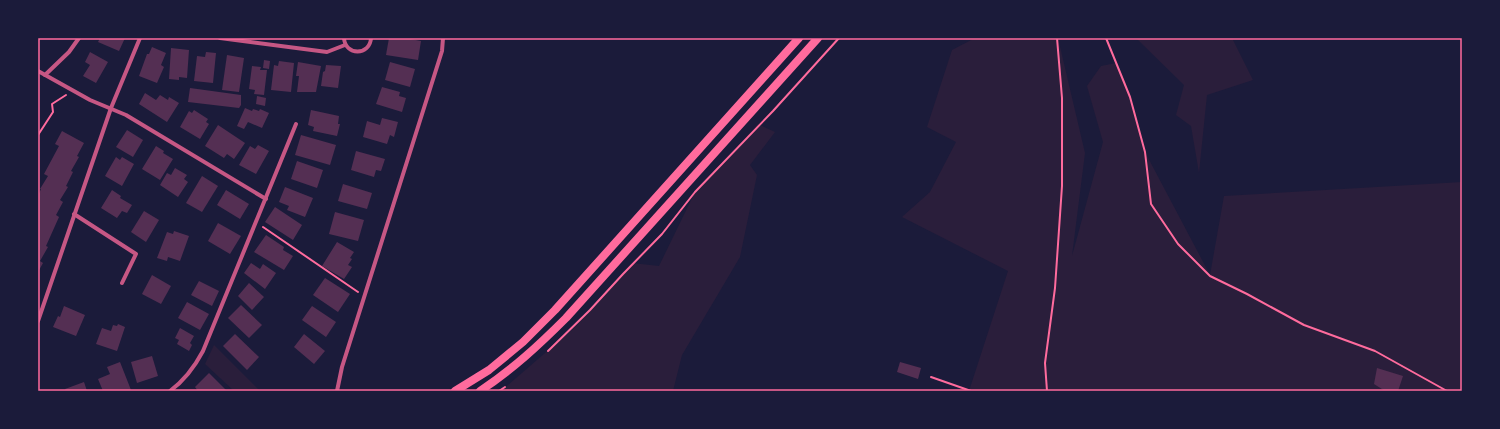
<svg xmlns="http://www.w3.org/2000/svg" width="1500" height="429" viewBox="0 0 1500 429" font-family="'Open Sans',sans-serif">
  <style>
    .green { fill: #2a1e3b }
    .building { fill: #542f53 }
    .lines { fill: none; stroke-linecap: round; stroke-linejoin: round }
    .path { stroke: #ff6b9d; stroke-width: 2 }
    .minor { stroke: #c65784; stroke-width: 4 }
    .secondary { stroke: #ff6b9d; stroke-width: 8 }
    .neatline { fill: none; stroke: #ff6b9d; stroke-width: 1.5 }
  </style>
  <rect width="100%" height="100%" fill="#1b1b3a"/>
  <g class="green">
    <polygon points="975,38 1058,38 1085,153 1072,256 1103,142 1087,86 1101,66 1116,63 1130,97 1145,152 1210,275 1224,196 1462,182 1462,391 969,391 1008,271 902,217 930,192 956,142 927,127 952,50"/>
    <polygon points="1136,38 1232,38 1253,80 1207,95 1199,173 1191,126 1176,115 1184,85"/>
    <polygon points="758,124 775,132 750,165 757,175 740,257 682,355 673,391 501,391 574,328 632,263 659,266 695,192"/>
    <polygon points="214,345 260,391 234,391 205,364"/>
  </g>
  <g class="building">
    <polygon points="100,38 125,38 119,51 98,42"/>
    <polygon points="389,38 405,38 421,41 418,60 386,55"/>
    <polygon points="152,47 166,53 161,65 164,67 157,83 139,76 147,54 149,54"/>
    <polygon points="171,48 189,50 187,78 179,77 179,80 169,79"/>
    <polygon points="90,52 108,62 96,83 83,76 90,65 85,62"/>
    <polygon points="206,52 216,53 213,83 194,81 197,56 205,57"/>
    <polygon points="227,55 244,58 239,92 222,90"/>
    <polygon points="264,60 270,61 269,69 263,68"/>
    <polygon points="279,61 294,63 291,92 271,90 274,65 278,66"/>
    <polygon points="298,62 321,66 316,92 297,92 299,76 296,76"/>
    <polygon points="390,62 415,69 410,87 385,80"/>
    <polygon points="326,65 341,66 338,88 321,86 323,72 325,71"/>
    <polygon points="252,66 261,67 260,70 267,70 264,95 254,94 255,90 249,89"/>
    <polygon points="382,87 400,92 399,96 406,98 402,112 376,104"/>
    <polygon points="190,88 241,95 241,105 239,108 188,102"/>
    <polygon points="145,93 156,100 160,95 168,100 169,97 179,103 167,122 139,104"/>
    <polygon points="257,96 266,98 265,106 256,104"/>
    <polygon points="245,108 252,111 253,109 259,111 260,109 269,113 262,128 248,122 244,129 237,126"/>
    <polygon points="194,110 208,119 206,122 209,124 200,139 180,127 189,111 192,113"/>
    <polygon points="311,110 339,116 338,124 340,124 337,136 313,131 314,127 308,125"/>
    <polygon points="382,118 398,122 394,137 390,135 387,144 363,137 367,121 380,125"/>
    <polygon points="218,125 245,143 234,159 227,154 224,158 205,146"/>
    <polygon points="127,130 143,140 133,157 116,147"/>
    <polygon points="62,131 84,143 77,156 79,157 71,171 73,172 66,186 68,187 60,200 63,202 56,215 59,217 46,246 48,247 40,261 43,263 38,272 38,196 41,189 40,189 48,176 44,174 59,146 55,144"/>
    <polygon points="301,135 336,145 330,165 295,155"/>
    <polygon points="258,145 269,151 256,174 239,165 250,146 255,149"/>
    <polygon points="156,146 164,151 163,153 173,159 160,180 142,169"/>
    <polygon points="356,151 385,159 381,171 376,170 374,177 351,170"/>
    <polygon points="116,157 120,160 122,157 134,164 122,186 105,176"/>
    <polygon points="297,161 323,170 317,188 291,179"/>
    <polygon points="175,168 187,175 184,179 188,182 178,197 160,185 167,173 171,175"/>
    <polygon points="202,176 218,186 202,212 186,203"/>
    <polygon points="343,184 372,193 367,209 338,201"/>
    <polygon points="285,187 313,198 305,217 287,210 289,206 279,202"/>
    <polygon points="112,190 121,196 120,198 132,205 127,213 122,211 117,218 101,208"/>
    <polygon points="226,190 249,204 240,219 217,205"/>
    <polygon points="275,207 302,225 293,240 265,222"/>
    <polygon points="144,211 159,220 146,242 131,232"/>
    <polygon points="335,212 364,220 358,241 329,234"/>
    <polygon points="218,223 241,236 230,254 208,241"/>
    <polygon points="174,231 189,236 180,261 168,257 167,261 157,258 167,232 173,234"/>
    <polygon points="266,235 284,247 283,250 293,256 284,270 254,252"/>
    <polygon points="337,242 354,252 350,258 352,259 348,265 352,267 344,279 322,266"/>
    <polygon points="251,263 260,269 263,264 276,273 265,289 244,273"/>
    <polygon points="152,275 171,286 161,304 142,294"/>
    <polygon points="325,278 350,294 338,312 313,295"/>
    <polygon points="199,281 219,291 212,306 191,295"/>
    <polygon points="249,283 264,297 252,310 238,296"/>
    <polygon points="187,302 209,314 200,330 178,318"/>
    <polygon points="241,305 262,325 249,338 228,318"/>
    <polygon points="64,306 85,315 76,336 53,327 58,316 60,317"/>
    <polygon points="312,306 336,322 326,337 302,320"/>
    <polygon points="118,324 125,327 117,351 96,344 102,328 111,331 113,325 117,326"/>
    <polygon points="180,328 194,336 190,343 192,345 189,351 177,344 179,340 175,338"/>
    <polygon points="235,334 259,357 247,370 223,346"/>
    <polygon points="304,334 325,351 314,364 294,347"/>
    <polygon points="152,356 158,376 137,383 131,362"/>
    <polygon points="120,362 131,390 103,391 98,379 110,374 107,367"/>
    <polygon points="900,362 921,368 918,379 897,372"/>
    <polygon points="1377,368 1403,376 1398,391 1385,391 1374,384"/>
    <polygon points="209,373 226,390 225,391 198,391 195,387"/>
    <polygon points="84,382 87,391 66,391 65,389"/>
  </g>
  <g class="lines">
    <g class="path">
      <polyline points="1106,38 1130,97 1145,152 1151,204 1178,244 1210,276 1247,294 1304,325 1375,351 1447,391"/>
      <polyline points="38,135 53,112 52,104 66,95"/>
      <polyline points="263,227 358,292"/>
      <polyline points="548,351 590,310 623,274 662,234 695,192 773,111 839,38"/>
      <polyline points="931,377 971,391"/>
      <polyline points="499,391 505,387"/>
      <polyline points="1047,391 1045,363 1055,288 1062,186 1062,98 1057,38"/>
    </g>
    <g class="minor">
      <polyline points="220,38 327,52 345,45"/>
      <path d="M 344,38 C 345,56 370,56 371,38"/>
      <polyline points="38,71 90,100 126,115 266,199"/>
      <polyline points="45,75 69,52 79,38"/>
      <polyline points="74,214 136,254 122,283"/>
      <polyline points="38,321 111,108 140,38"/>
      <path d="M 170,391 C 185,380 194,368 203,351 L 296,124"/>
      <polyline points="337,391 342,367 442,51 443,38"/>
    </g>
    <g class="secondary">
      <polyline points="455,391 489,370 523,342 555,310 799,38"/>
      <path d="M 480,391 C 513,369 538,346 566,318 L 818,38"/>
    </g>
  </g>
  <rect width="1500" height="429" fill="none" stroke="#1b1b3a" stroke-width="78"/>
  <rect x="39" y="39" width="1422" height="351" class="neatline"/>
</svg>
